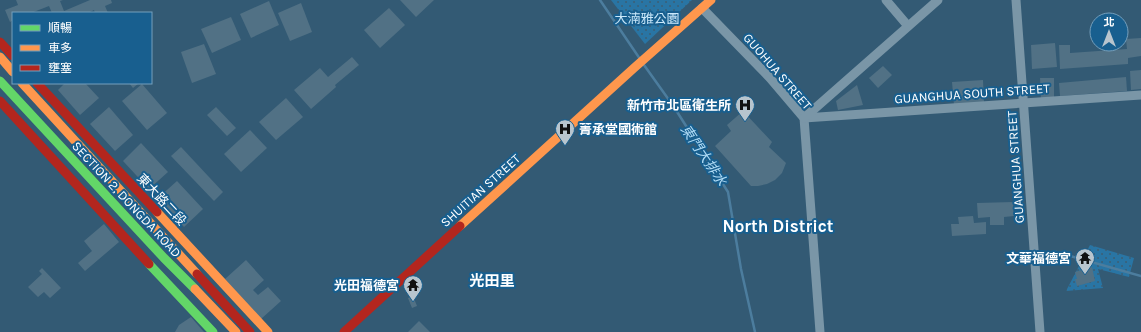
<svg xmlns="http://www.w3.org/2000/svg" width="1141" height="332" viewBox="0 0 1141 332" font-family="Karla,'Noto Sans TC',sans-serif">
  <style>
    .green { fill: url(#green-dots) }
    .lines { fill: none; stroke-linecap: round; stroke-linejoin: round }
    .stream { stroke: #4c7d9e; stroke-width: 2.5 }
    .building { fill: #517185 }
    .street { stroke: #7a96a7; stroke-width: 9 }
    .fast { stroke: #63d668; stroke-width: 9 }
    .slow { stroke: #ff974d; stroke-width: 9 }
    .jam { stroke: #b3261e; stroke-width: 9 }
    .labels { text-anchor: middle; stroke-width: 4; stroke-linejoin: round; paint-order: stroke }
    .park-label { font-size: 13px; fill: #cbe9fb; stroke: #185f8f }
    .street-label { font-size: 13px; fill: #fff; stroke: #185f8f }
    .poi-label { font-size: 13px; font-weight: bold; fill: #fff; stroke: #185f8f; text-anchor: end }
    .water-label { font-size: 14px; font-style: italic; fill: #b1dcf6; stroke: #185f8f }
    .quarter-label { font-size: 15px; font-weight: bold; fill: #fff; stroke: #185f8f }
    .district-label { font-size: 17px; font-weight: bold; fill: #fff; stroke: #185f8f }
  </style>
  <defs>
    <pattern id="green-dots" width="8" height="8" patternUnits="userSpaceOnUse"><rect width="8" height="8" fill="#2975a4"/><path d="M2 2h.1M6 6h.1" fill="none" stroke="#3c5e74" stroke-width="1.8" stroke-linecap="round"/></pattern>
  </defs>
  <rect width="100%" height="100%" fill="#335a74"/>
  <g class="green">
    <polygon points="611,0 692,0 645,44"/>
    <polygon points="1090,245 1134,258 1129,277 1098,269 1103,288 1066,291"/>
  </g>
  <g class="lines">
    <g class="stream">
      <polyline points="600,0 640,59"/>
      <polyline points="644,65 674,107 728,192 741,269 755,332"/>
      <polyline points="1056,252 1141,276"/>
    </g>
  </g>
  <g class="building">
    <polygon points="16,0 63,0 60,1 64,11 90,0 111,0 112,3 105,6 108,13 95,13 94,10 88,13 52,13 49,6 31,13 13,13 13,20 10,22 5,10 18,5"/>
    <polygon points="400,0 434,0 416,17"/>
    <polygon points="269,1 279,25 251,38 240,14"/>
    <polygon points="301,3 312,32 290,41 278,13"/>
    <polygon points="389,8 405,25 380,48 364,30"/>
    <polygon points="231,17 241,40 212,53 201,29"/>
    <polygon points="1141,38 1141,56 1128,58 1128,64 1060,69 1059,45 1070,45 1070,53 1127,49 1126,39"/>
    <polygon points="1055,43 1057,67 1032,69 1031,45"/>
    <polygon points="204,44 216,74 192,83 181,52"/>
    <polygon points="352,57 359,65 335,85 336,87 311,109 294,90 320,68 328,77"/>
    <polygon points="883,66 892,75 878,88 869,78"/>
    <polygon points="1141,70 1141,89 1131,90 1130,71"/>
    <polygon points="1126,77 1127,91 1060,96 1059,83"/>
    <polygon points="1040,78 1054,78 1054,98 1041,99"/>
    <polygon points="983,80 984,103 954,105 952,82"/>
    <polygon points="65,83 85,83 99,98 80,115 58,90"/>
    <polygon points="129,83 139,83 133,88"/>
    <polygon points="142,84 167,113 147,130 122,101"/>
    <polygon points="857,85 863,105 838,110 836,101"/>
    <polygon points="286,98 303,117 276,140 259,122"/>
    <polygon points="109,107 133,135 115,151 90,124"/>
    <polygon points="216,107 236,128 227,136 207,115"/>
    <polygon points="743,111 772,142 769,147 786,163 782,173 775,180 767,184 758,186 751,186 715,146 731,131 727,125"/>
    <polygon points="250,130 267,148 241,172 224,154"/>
    <polygon points="141,143 168,172 149,189 123,161"/>
    <polygon points="181,147 223,192 214,201 171,156"/>
    <polygon points="177,181 203,209 184,227 158,198"/>
    <polygon points="1013,202 1014,216 1004,217 1004,225 990,225 990,217 978,218 977,203"/>
    <polygon points="973,216 974,223 986,222 986,234 952,236 951,224 959,224 958,217"/>
    <polygon points="104,224 119,242 85,271 78,263 92,251 84,241"/>
    <polygon points="246,260 264,280 253,290 258,295 268,287 281,301 261,319 225,279"/>
    <polygon points="1092,267 1095,281 1077,286 1075,279 1077,279 1075,272"/>
    <polygon points="42,268 61,288 50,298 44,292 38,297 28,287 42,274 39,271"/>
    <polygon points="413,296 417,306 412,308 408,298"/>
    <polygon points="191,317 204,332 175,332 179,325"/>
    <polygon points="419,321 430,332 408,332"/>
  </g>
  <g class="lines">
    <g class="street">
      <polyline points="886,0 908,26"/>
      <polyline points="1016,0 1040,332"/>
      <polyline points="702,8 770,78 804,118 820,332"/>
      <polyline points="804,118 1141,95"/>
      <polyline points="804,118 938,0"/>
    </g>
    <g class="fast">
      <polyline points="0,81 164,258 195,289"/>
      <polyline points="149,264 213,332"/>
    </g>
    <g class="slow">
      <polyline points="0,57 13,72"/>
      <polyline points="22,83 197,274"/>
      <polyline points="157,212 268,332"/>
      <polyline points="460,226 634,68 711,0"/>
      <polyline points="195,289 236,332"/>
    </g>
    <g class="jam">
      <polyline points="0,42 13,56"/>
      <polyline points="37,83 157,212"/>
      <polyline points="0,101 149,264"/>
      <polyline points="197,274 250,332"/>
      <polyline points="344,332 460,226"/>
    </g>
  </g>
  <defs>
    <symbol id="hospital-pin" viewBox="-11 -11 22 30"><path d="M0 17L-7.5 6A9.5 9.5 0 1 1 7.5 6Z" fill="#b8c5ce" stroke="#185f8f"/><path d="M-5-5h3v3.5h4V-5h3V5h-3V1.5h-4V5h-3Z" fill="#111"/></symbol>
    <symbol id="temple-pin" viewBox="-11 -11 22 30"><path d="M0 17L-7.5 6A9.5 9.5 0 1 1 7.5 6Z" fill="#b8c5ce" stroke="#185f8f"/><path d="M0-6L5-2H3V0L6.5 2.5H4V6H1.5V3h-3V6H-4V2.5H-6.5L-3 0V-2H-5Z" fill="#111"/></symbol>
  </defs>
  <g fill-rule="evenodd">
    <use href="#hospital-pin" x="734" y="94" width="22" height="30"/>
    <use href="#hospital-pin" x="554" y="118" width="22" height="30"/>
    <use href="#temple-pin" x="1074" y="247" width="22" height="30"/>
    <use href="#temple-pin" x="402" y="274" width="22" height="30"/>
  </g>
  <g class="labels">
    <g class="park-label">
      <text x="647" y="23">大湳雅公園</text>
    </g>
    <g class="street-label">
      <text transform="translate(778 71) rotate(49)" y="5">GUOHUA STREET</text>
      <text transform="translate(972 93) rotate(-4)" y="5">GUANGHUA SOUTH STREET</text>
      <text transform="translate(1015 167) rotate(-94)" y="5">GUANGHUA STREET</text>
      <text transform="translate(480 190) rotate(-42)" y="5">SHUITIAN STREET</text>
      <text transform="translate(127 199) rotate(47)" y="5">SECTION 2, DONGDA ROAD</text>
      <text transform="translate(162 199) rotate(47)" y="5">東大路二段</text>
    </g>
    <g class="poi-label">
      <text x="731" y="110">新竹市北區衛生所</text>
      <text x="579" y="134" text-anchor="start">菁承堂國術館</text>
      <text x="1071" y="263">文華福德宮</text>
      <text x="399" y="290">光田福德宮</text>
    </g>
    <g class="water-label">
      <text transform="translate(704 155) rotate(56)" y="5">東門大排水</text>
    </g>
    <g class="quarter-label">
      <text x="492" y="286">光田里</text>
    </g>
    <g class="district-label">
      <text x="778" y="232">North District</text>
    </g>
  </g>
  <rect x="12" y="12" width="140" height="72" fill="#185f8f" stroke="#749fbc"/>
  <rect x="20" y="25" width="20" height="6" fill="#63d668" stroke="#749fbc"/>
  <text x="48" y="32" font-size="12" fill="#ffffff">順暢</text>
  <rect x="20" y="45" width="20" height="6" fill="#ff974d" stroke="#749fbc"/>
  <text x="48" y="52" font-size="12" fill="#ffffff">車多</text>
  <rect x="20" y="65" width="20" height="6" fill="#b3261e" stroke="#749fbc"/>
  <text x="48" y="72" font-size="12" fill="#ffffff">壅塞</text>
  <g transform="translate(1109 32)"><circle r="19" fill="#185f8f" stroke="#749fbc"/>
  <path d="M0-3L7 15L0 10L-7 15Z" fill="#b8c5ce"/>
  <text y="-6" font-size="11" font-weight="bold" text-anchor="middle" fill="#ffffff">北</text>
  </g>
</svg>
